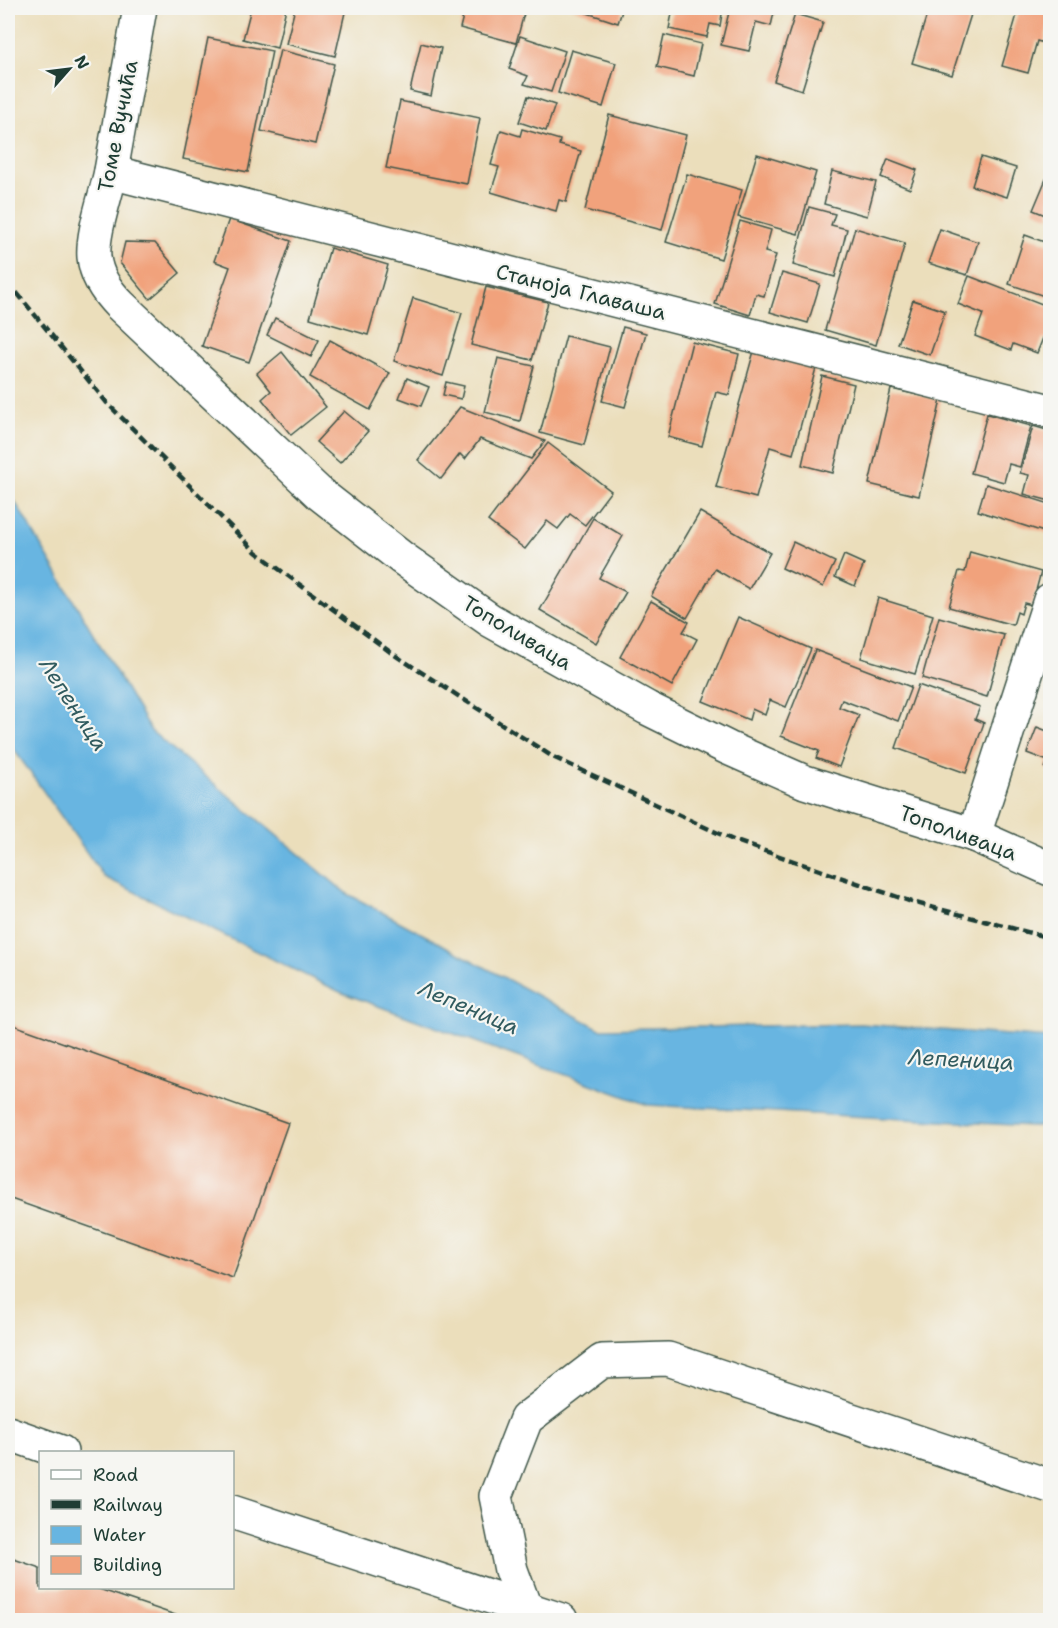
<svg xmlns="http://www.w3.org/2000/svg" width="1058" height="1628" viewBox="0 0 1058 1628" font-family="'Shantell Sans',sans-serif">
  <style>
    .water { fill: #67b5e1; stroke: #43798a; stroke-width: 1.5 }
    .building { fill: #f1a27c }
    .lines { fill: none; stroke-linecap: round; stroke-linejoin: round }
    .street-casing { stroke: #3e5548; stroke-width: 36 }
    .street { stroke: #fff; stroke-width: 33 }
    .rail { stroke: #1f3d34; stroke-width: 4.5; stroke-dasharray: 9 4.5; stroke-linecap: butt }
    .labels { text-anchor: middle; stroke-width: 4.5; stroke-linejoin: round; paint-order: stroke }
    .street-label { font-size: 21px; fill: #1f3d34; stroke: #f6f6f2 }
    .water-label { font-size: 22px; font-style: italic; fill: #315b5f; stroke: #f6f6f2 }
  </style>
  <rect width="100%" height="100%" fill="#f6f6f2"/>
  <filter id="ink" filterUnits="userSpaceOnUse"><feTurbulence type="fractalNoise" baseFrequency=".0167" numOctaves="2"/><feDisplacementMap in="SourceGraphic" scale="12" xChannelSelector="R" yChannelSelector="G"/><feConvolveMatrix kernelMatrix="1 2 1 2 8 2 1 2 1" color-interpolation-filters="sRGB"/></filter>
  <filter id="wash" filterUnits="userSpaceOnUse"><feTurbulence type="fractalNoise" baseFrequency=".008" numOctaves="4" result="noise"/><feDisplacementMap in="SourceGraphic" scale="24" xChannelSelector="R" yChannelSelector="G"/><feGaussianBlur stdDeviation="1.35" result="paint"/><feColorMatrix in="noise" values="0 0 0 0 0 0 0 0 0 0 0 0 0 0 0 0 0 1.4 0 .05"/><feComposite in="paint" operator="in"/></filter>
  <g filter="url(#wash)">
    <rect width="100%" height="100%" fill="#ebdebb"/>
    <polygon class="water" points="8,490 151,731 346,893 600,1029 861,1024 1050,1038 1050,1127 648,1105 340,992 104,877 8,741"/>
    <g id="blocks">
      <g class="building">
        <polygon points="236,8 286,8 277,48 243,39 250,12"/>
        <polygon points="295,8 346,8 335,56 286,44"/>
        <polygon points="465,8 525,10 516,43 460,28"/>
        <polygon points="572,8 623,8 618,23"/>
        <polygon points="673,8 723,8 720,26 710,24 707,37 669,29"/>
        <polygon points="730,8 775,8 771,26 756,22 749,51 721,45"/>
        <polygon points="929,8 973,8 952,75 912,63"/>
        <polygon points="1019,8 1050,8 1050,19 1044,43 1037,41 1028,73 1002,66"/>
        <polygon points="795,14 823,22 802,90 774,81"/>
        <polygon points="664,35 701,44 694,76 657,67"/>
        <polygon points="520,36 565,51 551,92 524,84 528,76 509,69"/>
        <polygon points="208,38 272,51 248,172 183,159"/>
        <polygon points="421,43 441,48 431,96 410,91"/>
        <polygon points="280,50 334,64 315,144 261,131"/>
        <polygon points="571,50 616,63 603,107 558,93"/>
        <polygon points="528,96 555,105 546,131 519,122"/>
        <polygon points="400,101 480,118 467,184 386,168"/>
        <polygon points="609,115 686,135 662,230 585,210"/>
        <polygon points="522,129 560,140 559,145 581,151 566,202 559,200 556,211 491,192 499,167 491,165 501,130 520,136"/>
        <polygon points="757,154 816,172 798,234 738,217"/>
        <polygon points="981,157 1016,168 1007,197 972,186"/>
        <polygon points="888,159 917,170 910,189 881,177"/>
        <polygon points="832,171 876,182 867,216 824,204"/>
        <polygon points="687,174 742,190 721,259 666,242"/>
        <polygon points="1046,179 1050,181 1050,217 1033,210"/>
        <polygon points="809,207 835,214 831,225 847,229 835,277 793,265"/>
        <polygon points="229,219 291,241 249,362 202,346 230,267 214,261"/>
        <polygon points="740,221 771,230 765,252 776,255 764,296 756,294 750,315 715,304"/>
        <polygon points="855,228 905,243 876,345 825,330"/>
        <polygon points="940,229 978,242 967,275 928,263"/>
        <polygon points="1025,235 1050,244 1050,298 1009,284"/>
        <polygon points="125,242 155,243 180,273 150,299 120,263"/>
        <polygon points="330,248 388,265 368,335 310,318"/>
        <polygon points="782,273 820,284 808,323 770,312"/>
        <polygon points="969,276 1050,307 1050,341 1043,338 1037,353 1013,344 1011,350 975,336 983,314 958,304"/>
        <polygon points="486,287 548,302 532,360 471,345"/>
        <polygon points="413,298 462,313 443,376 394,361"/>
        <polygon points="913,300 945,311 930,355 898,344"/>
        <polygon points="275,318 319,340 311,357 267,335"/>
        <polygon points="623,327 646,333 625,407 602,401"/>
        <polygon points="566,336 610,347 584,445 540,433"/>
        <polygon points="330,340 390,373 370,410 310,377"/>
        <polygon points="692,342 739,354 729,395 716,392 702,446 668,437"/>
        <polygon points="754,351 816,368 793,454 770,447 756,498 716,487"/>
        <polygon points="282,352 326,407 291,435 262,399 271,391 257,373"/>
        <polygon points="498,358 534,366 520,421 485,412"/>
        <polygon points="822,376 854,384 833,473 802,465"/>
        <polygon points="407,378 429,387 421,406 399,398"/>
        <polygon points="446,382 464,386 461,399 443,395"/>
        <polygon points="891,389 941,400 919,496 869,484"/>
        <polygon points="460,407 545,441 531,459 480,439 465,459 460,454 441,479 418,460"/>
        <polygon points="344,411 368,431 340,463 316,442"/>
        <polygon points="987,414 1031,426 1020,467 1009,464 1004,482 971,473"/>
        <polygon points="1033,426 1050,431 1050,501 1024,494 1029,475 1020,473"/>
        <polygon points="548,443 611,491 585,525 570,514 558,529 547,521 525,549 488,521"/>
        <polygon points="986,484 1050,504 1050,534 978,511"/>
        <polygon points="700,512 770,553 749,589 715,569 687,618 651,596"/>
        <polygon points="593,518 623,536 599,578 626,592 596,643 540,610"/>
        <polygon points="793,542 835,562 823,587 782,568"/>
        <polygon points="970,552 1041,572 1032,605 1024,603 1021,614 1017,612 1013,625 949,607 959,571 965,572"/>
        <polygon points="844,555 864,564 855,586 835,577"/>
        <polygon points="878,598 933,615 915,674 861,658"/>
        <polygon points="651,601 689,622 683,632 697,639 672,686 620,657"/>
        <polygon points="738,617 811,649 786,707 770,700 765,715 752,709 749,720 703,701"/>
        <polygon points="939,617 1004,635 987,697 922,678"/>
        <polygon points="815,650 911,687 898,721 842,700 839,707 859,715 839,767 816,758 819,751 781,736"/>
        <polygon points="918,685 980,707 975,719 984,723 966,773 896,748"/>
        <polygon points="1037,727 1050,732 1050,770 1045,768 1048,761 1027,753"/>
        <polygon points="8,1023 288,1123 233,1278 8,1198"/>
        <polygon points="8,1557 40,1568 40,1588 96,1588 190,1620 8,1620"/>
      </g>
    </g>
  </g>
  <g filter="url(#ink)">
    <use href="#blocks" fill-opacity="0" stroke="#3e5548" stroke-width="1.5"/>
    <g class="lines">
      <defs>
        <g id="street">
          <path d="M 140,8 C 130,62 121,117 111,171 C 106,196 92,233 94,257 C 96,276 107,292 120,305 L 320,494 L 402,558 L 490,620 L 647,708 L 728,748 L 805,782 L 974,835 L 1050,869"/>
          <polyline points="111,172 1050,411"/>
          <polyline points="974,835 1050,600"/>
          <polyline points="8,1433 61,1452"/>
          <polyline points="232,1512 561,1620"/>
          <polyline points="525,1608 511,1570 496,1496 526,1419 602,1361 668,1359 1050,1486"/>
        </g>
      </defs>
      <use href="#street" class="street-casing"/>
      <use href="#street" class="street"/>
      <polyline class="rail" points="8,282 107,403 256,552 393,654 553,757 733,840 912,902 1050,938"/>
    </g>
  </g>
  <g class="labels">
    <g class="street-label">
      <text transform="translate(118 126) rotate(-79)" y="7">Томе Вучића</text>
      <text transform="translate(581 292) rotate(14)" y="7">Станоја Главаша</text>
      <text transform="translate(517 633) rotate(31)" y="7">Тополиваца</text>
      <text transform="translate(958 833) rotate(20)" y="7">Тополиваца</text>
    </g>
    <g class="water-label">
      <text transform="translate(74 704) rotate(57)" y="8">Лепеница</text>
      <text transform="translate(469 1007) rotate(23)" y="8">Лепеница</text>
      <text transform="translate(961 1059) rotate(3)" y="8">Лепеница</text>
    </g>
  </g>
  <rect width="1058" height="1628" fill="none" stroke="#f6f6f2" stroke-width="30"/>
  <rect x="39" y="1451" width="195" height="138" fill="#f6f6f2" stroke="#a0aca6" stroke-width="1.5"/>
  <rect x="51" y="1470" width="30" height="9" fill="#ffffff" stroke="#a0aca6" stroke-width="1.5"/>
  <text x="93" y="1481" font-size="18" fill="#1f3d34">Road</text>
  <rect x="51" y="1500" width="30" height="9" fill="#1f3d34" stroke="#a0aca6" stroke-width="1.5"/>
  <text x="93" y="1511" font-size="18" fill="#1f3d34">Railway</text>
  <rect x="51" y="1526" width="30" height="18" fill="#67b5e1" stroke="#a0aca6" stroke-width="1.5"/>
  <text x="93" y="1541" font-size="18" fill="#1f3d34">Water</text>
  <rect x="51" y="1556" width="30" height="18" fill="#f1a27c" stroke="#a0aca6" stroke-width="1.5"/>
  <text x="93" y="1571" font-size="18" fill="#1f3d34">Building</text>
  <g transform="translate(69 69) rotate(62)" stroke="#f6f6f2" stroke-width="4.5" paint-order="stroke">
  <path d="M0-4.5L10 22L0 15L-10 22Z" fill="#1f3d34"/>
  <text y="-9" font-size="16" font-weight="bold" text-anchor="middle" fill="#1f3d34">N</text>
  </g>
</svg>
